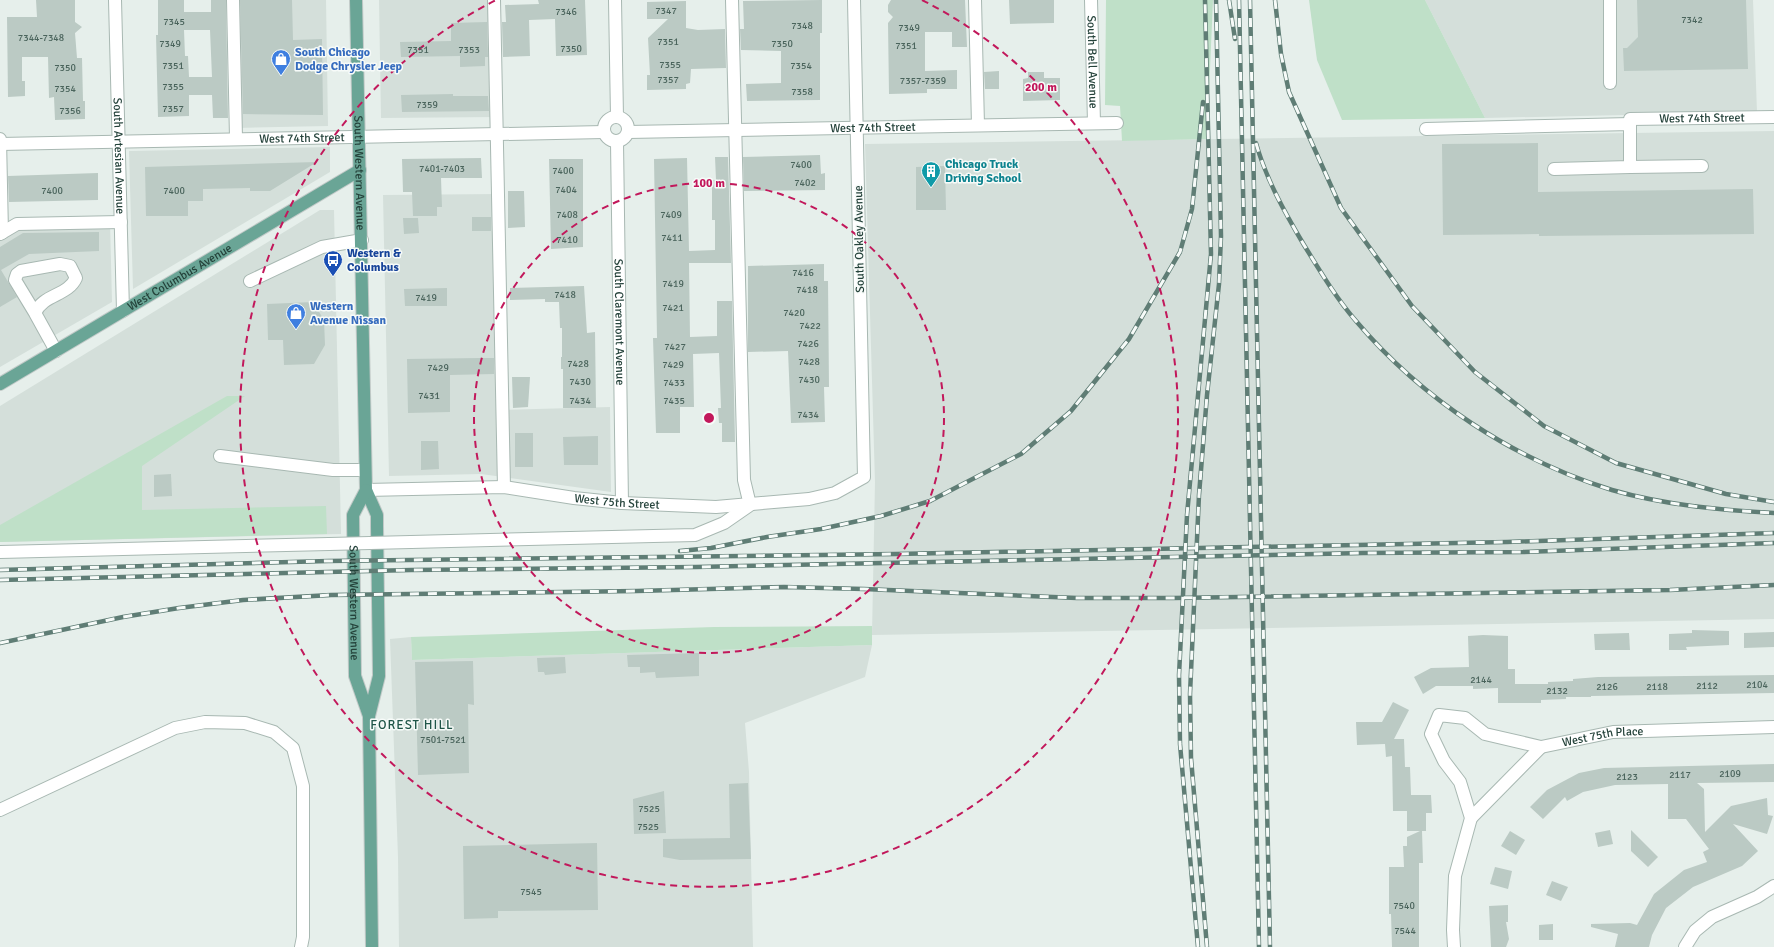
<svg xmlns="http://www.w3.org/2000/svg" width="1774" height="947" viewBox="0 0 1774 947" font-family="Signika,sans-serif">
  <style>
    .built { fill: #d4dfda }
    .green { fill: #bfe0c8 }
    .building { fill: #bbcac4; fill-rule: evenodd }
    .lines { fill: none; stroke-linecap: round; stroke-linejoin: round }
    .minor-casing { stroke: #a8b8b2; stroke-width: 14 }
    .major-casing { stroke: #c2cac8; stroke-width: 14 }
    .minor { stroke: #fff; stroke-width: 12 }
    .major { stroke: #6aa596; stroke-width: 12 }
    .rail-casing { stroke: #5f7d75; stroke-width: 4.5 }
    .rail { stroke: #f7fbf9; stroke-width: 3; stroke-dasharray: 9; stroke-linecap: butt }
    .minor-bridge-casing { stroke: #a8b8b2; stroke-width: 14; stroke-linecap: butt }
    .minor-bridge { stroke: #fff; stroke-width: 12 }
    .ring { fill: none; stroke: #c2185b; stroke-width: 2; stroke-dasharray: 7 5 }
    .labels { text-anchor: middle; stroke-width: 3; stroke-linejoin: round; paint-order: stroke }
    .number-label { font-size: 10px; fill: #4a645c }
    .shop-label { font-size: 12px; font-weight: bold; fill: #366cbe; stroke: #f7fbf9; text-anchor: start }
    .street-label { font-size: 12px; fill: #24423a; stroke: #f7fbf9 }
    .culture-label { font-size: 12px; font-weight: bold; fill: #0d838f; stroke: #f7fbf9; text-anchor: start }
    .transit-label { font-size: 12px; font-weight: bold; fill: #164399; stroke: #f7fbf9; text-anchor: start }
    .neighbourhood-label { font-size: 13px; letter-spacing: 1px; fill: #1f5548; stroke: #f7fbf9 }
    .centre { fill: #c2185b; stroke: #f7fbf9; stroke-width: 2 }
    .ring-label { font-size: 12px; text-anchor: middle; font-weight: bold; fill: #c2185b; stroke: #f7fbf9; stroke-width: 3; stroke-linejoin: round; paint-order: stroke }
  </style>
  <rect width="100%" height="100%" fill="#e6efeb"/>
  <g class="built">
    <polygon points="233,0 326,0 328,126 236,128"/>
    <polygon points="379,0 494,0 497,117 381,118"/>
    <polygon points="1425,0 1753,0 1757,112 1485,118"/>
    <polygon points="1774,131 1774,619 872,635 875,482 865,144"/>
    <polygon points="330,147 330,172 133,289 129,151"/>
    <polygon points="498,194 503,410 610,407 611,492 481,474 389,476 383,195"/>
    <polygon points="320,210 334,210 341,534 0,542 0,406"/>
    <polygon points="110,222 112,302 0,367 0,234 17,224"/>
    <polygon points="411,637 412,660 872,645 865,677 745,723 749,772 753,947 399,947 398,857 390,639"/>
  </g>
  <g class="green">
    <polygon points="1106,0 1213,0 1207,139 1122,141 1120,106 1105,105"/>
    <polygon points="1309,0 1425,0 1485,118 1342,120 1317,60"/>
    <polygon points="227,396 245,396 142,466 142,510 326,506 327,534 0,542 0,525"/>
    <polygon points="872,626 872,645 412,660 411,637 714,627"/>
  </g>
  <g class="building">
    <polygon points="36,0 75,0 75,22 82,27 75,33 77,58 82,58 83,101 85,101 85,119 55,120 54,97 49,98 48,57 22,57 22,81 25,81 25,96 8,97 7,17 37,17"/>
    <path d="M 158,0 L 184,0 L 184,12 L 211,12 L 211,0 L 226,0 L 228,118 L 213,118 L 212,95 L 189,95 L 189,116 L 158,117 L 156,35 L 158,35 ZM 184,30 L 210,30 L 212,77 L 189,77 L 188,56 L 185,56 Z"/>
    <polygon points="240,0 292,0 293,40 322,39 323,115 243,114"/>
    <polygon points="538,0 585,0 587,55 556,56 555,19 529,20 530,56 503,57 502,22 506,22 505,5 539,4"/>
    <polygon points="822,0 822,33 820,33 820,100 747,101 746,84 781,83 781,51 741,50 740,29 744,29 743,1"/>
    <polygon points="891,0 965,0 967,47 952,47 952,32 925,32 925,71 957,70 957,89 927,89 927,93 889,94 888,23 893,17 888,12 888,5"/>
    <polygon points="1009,0 1054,0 1054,23 1010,24"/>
    <polygon points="1637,0 1746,0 1748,69 1624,71 1623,48 1627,48 1638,37"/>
    <polygon points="686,1 686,28 698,30 725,29 726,68 691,69 690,83 686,84 686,89 647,90 647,75 650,75 648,38 668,19 647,19 647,2"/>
    <polygon points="487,22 488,57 485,57 485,66 460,67 460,56 401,57 400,42 451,41 451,23"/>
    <polygon points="999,71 999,89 985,89 984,72"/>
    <polygon points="1028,72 1044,72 1044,78 1060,78 1060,100 1023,101 1023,79 1028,78"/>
    <polygon points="453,94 453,96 488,96 489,111 402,112 401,95"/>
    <polygon points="1538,143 1538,192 1753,189 1754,234 1539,236 1539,234 1443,235 1442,144"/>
    <polygon points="820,155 821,174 825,173 825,190 744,191 743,157"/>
    <polygon points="715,157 728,157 731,262 731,263 689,263 690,337 717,336 717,301 732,301 735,442 722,442 722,423 719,423 718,408 721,408 719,353 693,354 694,407 680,407 680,433 656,433 653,338 657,338 654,159 687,158 689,251 715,250 715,220 712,220 712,180 716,180"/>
    <polygon points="481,158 482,178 441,178 442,207 437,207 437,216 413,216 412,192 403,192 402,159"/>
    <polygon points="549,159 583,159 583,247 551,249"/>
    <polygon points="317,162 270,191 250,191 250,188 203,189 203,201 188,201 188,216 146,216 145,167"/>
    <polygon points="945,166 946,210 916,210 916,167"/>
    <polygon points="98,173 98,200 9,202 8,176"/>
    <polygon points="508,191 524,191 525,227 508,228"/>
    <rect x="472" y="217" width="19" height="14"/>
    <polygon points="403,218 418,218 419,233 404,234"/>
    <polygon points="99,232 99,251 29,254 1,270 17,297 0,307 0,247 23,233"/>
    <polygon points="824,264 824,281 828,281 829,387 824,387 825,422 791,423 788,351 748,352 748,266"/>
    <polygon points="584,286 587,333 595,332 596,408 563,408 563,369 561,369 561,357 562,357 562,328 560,328 559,302 545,302 545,299 510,300 510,288"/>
    <polygon points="447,288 447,306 405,306 404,289"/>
    <polygon points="313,302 324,320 325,345 314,364 284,365 283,340 268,340 267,304"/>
    <polygon points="480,358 494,358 494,374 450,375 450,412 408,413 407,359"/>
    <polygon points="512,377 530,377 528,407 513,408"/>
    <rect x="515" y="433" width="18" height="34"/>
    <polygon points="598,436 598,465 564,465 563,437"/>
    <polygon points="421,441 438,441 439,469 421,470"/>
    <polygon points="171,474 172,496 154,497 154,475"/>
    <polygon points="1692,630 1729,631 1729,645 1686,647 1687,650 1669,650 1669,634 1692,633"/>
    <polygon points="1774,632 1774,647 1744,648 1744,633"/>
    <polygon points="1629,633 1630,650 1595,650 1594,634"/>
    <polygon points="1483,635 1508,636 1508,669 1515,669 1515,684 1548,684 1548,682 1573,681 1573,679 1598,677 1774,675 1774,693 1591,696 1591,697 1566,697 1566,699 1541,700 1541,703 1498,703 1498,688 1473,689 1473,686 1436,686 1423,694 1414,677 1431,668 1469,667 1468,636"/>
    <polygon points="699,653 699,676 656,678 655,672 640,673 640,667 628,667 627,655"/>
    <polygon points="565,657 566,673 545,675 544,672 538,672 537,658"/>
    <polygon points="473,661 474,705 468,704 469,773 418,775 415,662"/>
    <polygon points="1393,702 1409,710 1394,739 1404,739 1405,767 1410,767 1411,795 1431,795 1432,813 1426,813 1426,831 1422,831 1423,863 1419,863 1419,947 1392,947 1391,914 1389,914 1389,867 1404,867 1403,846 1407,846 1407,837 1420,831 1407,831 1407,811 1393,811 1392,756 1386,757 1385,744 1357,745 1356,722 1382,722"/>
    <polygon points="1774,764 1774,782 1697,783 1704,789 1705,832 1731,806 1767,798 1768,815 1773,816 1767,834 1733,824 1758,851 1742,866 1693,887 1666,908 1652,935 1649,947 1615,947 1618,934 1591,927 1591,924 1630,923 1637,925 1654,894 1684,870 1707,862 1703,852 1709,849 1686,819 1668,819 1668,784 1615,785 1583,792 1567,801 1565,797 1543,819 1530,807 1547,790 1579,773 1604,768"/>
    <polygon points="748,783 751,859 680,860 663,857 663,839 730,838 729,784"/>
    <polygon points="664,791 666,833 634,834 633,799"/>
    <polygon points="1610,830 1613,844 1598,847 1595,833"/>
    <polygon points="1631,830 1658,857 1648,867 1631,851"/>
    <polygon points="1510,831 1525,840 1516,855 1501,846"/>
    <polygon points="597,843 598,910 498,911 498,918 464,919 463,846"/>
    <polygon points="1495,867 1512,871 1508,889 1490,884"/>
    <polygon points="1552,881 1568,887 1561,901 1546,895"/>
    <polygon points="1508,905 1508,922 1506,922 1509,939 1506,947 1491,947 1489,906"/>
    <polygon points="1553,924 1553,940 1539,940 1539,925"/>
  </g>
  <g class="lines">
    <defs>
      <g id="minor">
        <path id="s1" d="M 115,0 L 123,311"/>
        <polyline points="233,0 236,138"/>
        <polyline points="494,0 504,487"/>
        <polyline points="615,0 617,117"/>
        <polyline points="975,0 978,125"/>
        <path id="s2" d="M 1091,0 L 1094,123"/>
        <polyline points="1610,0 1610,83"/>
        <circle cx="616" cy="129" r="12"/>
        <path id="s3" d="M 1630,119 L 1774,117"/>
        <polyline points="1426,129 1630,124 1630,167 1554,169"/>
        <path id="s4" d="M 628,132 L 1117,123"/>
        <polyline points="0,139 2,233"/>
        <path id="s5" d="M 617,142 L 622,503"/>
        <path id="s6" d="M 0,144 L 604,132"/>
        <polyline points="1630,167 1702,166"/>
        <polyline points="0,234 17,224 121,222"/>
        <polyline points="250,281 322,247 362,240"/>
        <path d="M 35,313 L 15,280 L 17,274 L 21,271 L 60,264 L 70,266 L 76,278 C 68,296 43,294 35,313 L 56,351"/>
        <polyline points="220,456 333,470 365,470"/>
        <path id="s7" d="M 366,490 L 504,487 L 574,498 L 622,503 L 716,507 L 809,499 L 835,493 L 864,477 L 854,0"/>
        <polyline points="411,542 695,535 724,523 750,505 744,480 732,0"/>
        <polyline points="0,552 329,544"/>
        <polyline points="0,810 175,728 205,722 245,723 274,732 293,748 303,786 303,937 301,947"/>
        <polyline points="1471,818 1541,747"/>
        <path id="s8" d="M 1454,947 L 1453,930 L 1455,876 L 1471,818 L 1460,782 L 1444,761 L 1431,734 L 1439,715 L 1465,718 L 1485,734 L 1541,747 L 1613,732 L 1774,727"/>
        <polyline points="1685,947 1695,931 1712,917 1757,897 1774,886"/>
      </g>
      <g id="major">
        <path id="s9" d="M 356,0 L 366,490 L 377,515 L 377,526 L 379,676 L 369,716 L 372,947"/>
        <path id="s10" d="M 0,384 L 360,170"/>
        <path id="s11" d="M 366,490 L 353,515 L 355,676 L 369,716"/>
      </g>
    </defs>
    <use href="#minor" class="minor-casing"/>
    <use href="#major" class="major-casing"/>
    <use href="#minor" class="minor"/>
    <use href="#major" class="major"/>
    <defs>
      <g id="rail">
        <polyline points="1229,0 1235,39"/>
        <polyline points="1239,0 1259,947"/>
        <polyline points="1250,0 1270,947"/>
        <polyline points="1275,0 1281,54 1289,92 1341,208 1412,306 1475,372 1544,426 1616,463 1726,494 1774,502"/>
        <path d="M 1256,143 C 1266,179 1285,213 1304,245 C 1320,271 1336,298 1356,321 C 1422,399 1514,460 1612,490 C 1664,505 1720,510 1774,513"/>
        <polyline points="680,551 711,548 767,537 821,529 881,516 930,501 1021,454 1071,411 1129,339 1180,252 1192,209 1203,102"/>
        <polyline points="0,570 328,561 896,554 1507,542 1774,533"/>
        <polyline points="0,580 411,570 696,567 1363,553 1523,552 1774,543"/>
        <polyline points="0,643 123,617 179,608 243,600 331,595 637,591 784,587 864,589 1077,598 1173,598 1670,590 1774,585"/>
        <polyline points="1198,947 1180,744 1179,675 1187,515 1211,254 1205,0"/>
        <polyline points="1207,947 1191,758 1190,694 1199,495 1207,395 1219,284 1221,236 1216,0"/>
      </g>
    </defs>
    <use href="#rail" class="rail-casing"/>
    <use href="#rail" class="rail"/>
    <defs>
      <polyline id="minor-bridge" points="329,544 411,542"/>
    </defs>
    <use href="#minor-bridge" class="minor-bridge-casing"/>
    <use href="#minor-bridge" class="minor-bridge"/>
  </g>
  <g class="ring">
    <circle cx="709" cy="418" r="235"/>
    <path d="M922 0A469 469 0 1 1 496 0"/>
  </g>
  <defs>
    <symbol id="shop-pin" viewBox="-11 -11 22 30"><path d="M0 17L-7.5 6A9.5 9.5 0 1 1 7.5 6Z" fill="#3f7fe0" stroke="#f7fbf9"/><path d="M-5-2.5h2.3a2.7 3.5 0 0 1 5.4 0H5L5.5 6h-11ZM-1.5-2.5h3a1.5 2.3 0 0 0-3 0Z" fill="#fff"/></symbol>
    <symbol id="building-pin" viewBox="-11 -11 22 30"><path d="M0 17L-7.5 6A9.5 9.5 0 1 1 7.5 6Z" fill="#0f9aa8" stroke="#f7fbf9"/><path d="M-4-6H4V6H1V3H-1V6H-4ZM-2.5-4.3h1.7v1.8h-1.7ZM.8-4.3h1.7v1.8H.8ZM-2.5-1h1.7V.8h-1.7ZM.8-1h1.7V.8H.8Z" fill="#fff"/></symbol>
    <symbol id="bus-pin" viewBox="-11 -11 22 30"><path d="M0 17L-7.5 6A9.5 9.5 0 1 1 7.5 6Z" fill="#1a4fb4" stroke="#f7fbf9"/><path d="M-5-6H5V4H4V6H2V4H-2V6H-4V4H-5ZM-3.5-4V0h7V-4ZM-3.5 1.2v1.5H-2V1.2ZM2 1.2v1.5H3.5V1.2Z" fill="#fff"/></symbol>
  </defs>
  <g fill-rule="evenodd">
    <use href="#shop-pin" x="270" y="48" width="22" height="30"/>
    <use href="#building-pin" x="920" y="160" width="22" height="30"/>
    <use href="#bus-pin" x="322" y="249" width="22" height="30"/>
    <use href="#shop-pin" x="285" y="302" width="22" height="30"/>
  </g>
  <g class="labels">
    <g class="number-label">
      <text x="666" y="14">7347</text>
      <text x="566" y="15">7346</text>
      <text x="1692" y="23">7342</text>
      <text x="174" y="25">7345</text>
      <text x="802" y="29">7348</text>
      <text x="909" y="31">7349</text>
      <text x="41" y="41">7344-7348</text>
      <text x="668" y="45">7351</text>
      <text x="170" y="47">7349</text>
      <text x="782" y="47">7350</text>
      <text x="906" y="49">7351</text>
      <text x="571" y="52">7350</text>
      <text x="418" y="53">7351</text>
      <text x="469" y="53">7353</text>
      <text x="670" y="68">7355</text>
      <text x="173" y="69">7351</text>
      <text x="801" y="69">7354</text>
      <text x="65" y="71">7350</text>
      <text x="668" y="83">7357</text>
      <text x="923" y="84">7357-7359</text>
      <text x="173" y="90">7355</text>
      <text x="65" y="92">7354</text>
      <text x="802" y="95">7358</text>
      <text x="427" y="108">7359</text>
      <text x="173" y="112">7357</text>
      <text x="70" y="114">7356</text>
      <text x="801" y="168">7400</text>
      <text x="442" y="172">7401-7403</text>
      <text x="563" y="174">7400</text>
      <text x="805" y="186">7402</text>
      <text x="566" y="193">7404</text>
      <text x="52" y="194">7400</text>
      <text x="174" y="194">7400</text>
      <text x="567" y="218">7408</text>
      <text x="671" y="218">7409</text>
      <text x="672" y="241">7411</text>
      <text x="567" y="243">7410</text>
      <text x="803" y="276">7416</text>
      <text x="673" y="287">7419</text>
      <text x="807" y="293">7418</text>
      <text x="565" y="298">7418</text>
      <text x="426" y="301">7419</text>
      <text x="673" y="311">7421</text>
      <text x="794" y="316">7420</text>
      <text x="810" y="329">7422</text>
      <text x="808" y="347">7426</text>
      <text x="675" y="350">7427</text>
      <text x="809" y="365">7428</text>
      <text x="578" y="367">7428</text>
      <text x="673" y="368">7429</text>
      <text x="438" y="371">7429</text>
      <text x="809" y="383">7430</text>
      <text x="580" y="385">7430</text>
      <text x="674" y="386">7433</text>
      <text x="429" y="399">7431</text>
      <text x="580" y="404">7434</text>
      <text x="674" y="404">7435</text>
      <text x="808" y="418">7434</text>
      <text x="1481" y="683">2144</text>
      <text x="1757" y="688">2104</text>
      <text x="1707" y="689">2112</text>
      <text x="1607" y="690">2126</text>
      <text x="1657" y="690">2118</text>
      <text x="1557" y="694">2132</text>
      <text x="443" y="743">7501-7521</text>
      <text x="1730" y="777">2109</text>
      <text x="1680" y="778">2117</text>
      <text x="1627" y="780">2123</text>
      <text x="649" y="812">7525</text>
      <text x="648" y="830">7525</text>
      <text x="531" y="895">7545</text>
      <text x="1404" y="909">7540</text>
      <text x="1405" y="934">7544</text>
    </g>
    <g class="shop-label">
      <text x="295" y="56">South Chicago<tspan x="295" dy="14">Dodge Chrysler Jeep</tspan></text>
      <text x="310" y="310">Western<tspan x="310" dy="14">Avenue Nissan</tspan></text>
    </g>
    <g class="street-label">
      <text dy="4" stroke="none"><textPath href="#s2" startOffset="62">South Bell Avenue</textPath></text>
      <text dy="4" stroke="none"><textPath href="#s3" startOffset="72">West 74th Street</textPath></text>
      <text dy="4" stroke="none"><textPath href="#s4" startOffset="245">West 74th Street</textPath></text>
      <text dy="4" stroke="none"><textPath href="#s6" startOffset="302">West 74th Street</textPath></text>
      <text dy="4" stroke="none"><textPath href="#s1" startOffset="156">South Artesian Avenue</textPath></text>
      <text dy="4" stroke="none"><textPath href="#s9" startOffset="173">South Western Avenue</textPath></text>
      <text transform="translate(859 239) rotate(-91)" y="4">South Oakley Avenue</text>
      <text dy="4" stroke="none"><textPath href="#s10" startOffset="209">West Columbus Avenue</textPath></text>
      <text dy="4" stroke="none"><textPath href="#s5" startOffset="180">South Claremont Avenue</textPath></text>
      <text dy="4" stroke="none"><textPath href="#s7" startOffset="252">West 75th Street</textPath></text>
      <text dy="4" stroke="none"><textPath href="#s11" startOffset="116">South Western Avenue</textPath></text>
      <text dy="4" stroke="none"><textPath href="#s8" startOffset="418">West 75th Place</textPath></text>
    </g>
    <g class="culture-label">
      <text x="945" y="168">Chicago Truck<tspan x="945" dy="14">Driving School</tspan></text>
    </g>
    <g class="transit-label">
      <text x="347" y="257">Western &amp;<tspan x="347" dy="14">Columbus</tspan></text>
    </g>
    <g class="neighbourhood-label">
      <text x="412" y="729">FOREST HILL</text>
    </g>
  </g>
  <circle cx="709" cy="418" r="6" class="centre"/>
  <g class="ring-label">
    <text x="1041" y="91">200 m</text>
    <text x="709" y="187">100 m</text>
  </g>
</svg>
